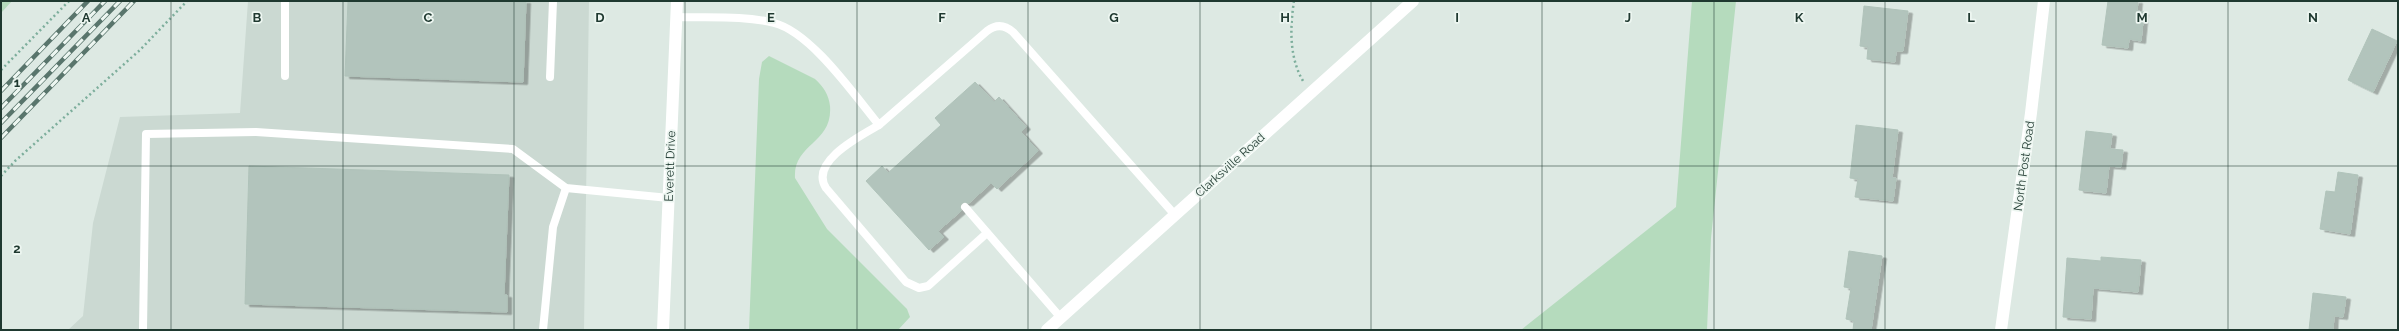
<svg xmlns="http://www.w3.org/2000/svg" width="2399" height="331" viewBox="0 0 2399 331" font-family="Raleway,sans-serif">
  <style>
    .built { fill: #cbd9d2 }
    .green { fill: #b5dbbd }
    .building { fill: #b2c4bc; stroke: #b0c3ba; filter: url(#shadow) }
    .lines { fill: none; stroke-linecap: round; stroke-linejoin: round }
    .path { stroke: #7dae9c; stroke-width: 2.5; stroke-dasharray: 2 3; stroke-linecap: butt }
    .service { stroke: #fff; stroke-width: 8 }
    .minor { stroke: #fff; stroke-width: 12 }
    .tertiary { stroke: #fff; stroke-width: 12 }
    .rail-casing { stroke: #59756c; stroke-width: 4.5 }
    .rail { stroke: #edf6f1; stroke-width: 3; stroke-dasharray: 9; stroke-linecap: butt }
    .grid { fill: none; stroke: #1f3930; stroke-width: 1; stroke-opacity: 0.55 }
    .labels { text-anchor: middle; stroke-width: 3.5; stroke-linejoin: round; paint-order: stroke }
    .street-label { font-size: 12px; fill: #1f3930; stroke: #edf6f1 }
    .grid-label { font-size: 13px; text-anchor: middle; font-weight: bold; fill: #1f3930; stroke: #edf6f1; stroke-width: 3.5; stroke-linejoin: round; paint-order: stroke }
  </style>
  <defs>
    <filter id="shadow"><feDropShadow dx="4.5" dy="2.5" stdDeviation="0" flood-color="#0004"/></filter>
  </defs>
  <rect width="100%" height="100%" fill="#dde9e3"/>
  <polygon class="built" points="248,1 589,1 584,330 68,330 83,316 93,223 120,117 240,113"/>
  <g class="green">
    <polygon points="1,1 12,1 1,13"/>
    <polygon points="1692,1 1736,1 1711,238 1707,330 1521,330 1676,207"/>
    <path d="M 769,56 L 815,79 C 823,86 829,95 830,106 C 833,144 793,143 795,178 L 827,229 L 907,309 L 910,317 L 898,330 L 749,330 L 759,79 L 762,62 Z"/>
  </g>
  <g class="building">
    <polygon points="348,1 526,1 523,82 345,76"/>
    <polygon points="2108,1 2138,1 2137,11 2144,12 2141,41 2129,39 2128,48 2102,45"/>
    <polygon points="1864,6 1908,11 1903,51 1896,51 1895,62 1867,59 1868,47 1860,46"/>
    <polygon points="2372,29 2397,41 2373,92 2348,80"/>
    <polygon points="975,82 994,102 999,97 1026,127 1021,132 1038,151 997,189 991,183 969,203 961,203 961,211 938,231 944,237 929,250 866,181 882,166 888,173 941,125 935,118"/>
    <polygon points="1856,125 1898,130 1892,178 1896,178 1893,201 1855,197 1858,179 1850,178"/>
    <polygon points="2086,131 2112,134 2110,149 2123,150 2121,167 2109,166 2106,193 2079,190"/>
    <polygon points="249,166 509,175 504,295 507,295 507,312 245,304"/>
    <polygon points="2338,172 2358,175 2350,234 2320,229 2326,191 2335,192"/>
    <polygon points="1849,251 1882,256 1871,330 1853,330 1854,321 1846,319 1851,288 1844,287"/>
    <polygon points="2101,257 2141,260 2138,292 2093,288 2091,319 2063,317 2067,258 2101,261"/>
    <polygon points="2313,293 2346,297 2343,317 2334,316 2333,330 2309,330"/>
  </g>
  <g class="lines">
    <g class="path">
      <path d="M 1294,1 C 1290,27 1289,57 1303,81"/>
      <polyline points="1,70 69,1"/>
      <polyline points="1,176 15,161 140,50 187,1"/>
    </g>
    <g class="service">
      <polyline points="285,1 285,76"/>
      <path d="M 676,17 C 708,18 744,15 774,23 C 811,32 855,96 879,125 L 987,31 C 996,24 1005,25 1013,32 L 1175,215"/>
      <polyline points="550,77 553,1"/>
      <path d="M 879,125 C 860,136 809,162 826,188 L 906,282 L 919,288 L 928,286 L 987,233"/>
      <polyline points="965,207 1061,318"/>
      <polyline points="143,330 146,134 256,132 513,149 566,188 669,198"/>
      <polyline points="543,330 553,227 566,188"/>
    </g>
    <g class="minor">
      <polyline points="663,330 677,1"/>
      <polyline points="2001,330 2031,113 2044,1"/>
    </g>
    <polyline class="tertiary" points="1047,330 1413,1"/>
    <defs>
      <g id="rail">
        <polyline points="1,91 88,1"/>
        <polyline points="1,108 105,1"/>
        <polyline points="1,123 120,1"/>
        <polyline points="1,138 134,1"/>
      </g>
    </defs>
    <use href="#rail" class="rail-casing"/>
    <use href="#rail" class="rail"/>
  </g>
  <path class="grid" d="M 171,1 L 171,330M 343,1 L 343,330M 514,1 L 514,330M 685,1 L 685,330M 857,1 L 857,330M 1028,1 L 1028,330M 1200,1 L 1200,330M 1371,1 L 1371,330M 1542,1 L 1542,330M 1714,1 L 1714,330M 1885,1 L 1885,330M 2056,1 L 2056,330M 2228,1 L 2228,330M 1,166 L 2398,166"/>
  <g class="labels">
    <g class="street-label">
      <text transform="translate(1230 165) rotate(-42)" y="4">Clarksville Road</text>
      <text transform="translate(670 166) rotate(-88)" y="4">Everett Drive</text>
      <text transform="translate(2024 166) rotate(-82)" y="4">North Post Road</text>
    </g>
  </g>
  <g class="grid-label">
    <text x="86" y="22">A</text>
    <text x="257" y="22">B</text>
    <text x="428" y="22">C</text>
    <text x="600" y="22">D</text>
    <text x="771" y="22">E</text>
    <text x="942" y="22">F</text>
    <text x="1114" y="22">G</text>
    <text x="1285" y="22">H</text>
    <text x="1457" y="22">I</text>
    <text x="1628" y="22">J</text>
    <text x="1799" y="22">K</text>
    <text x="1971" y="22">L</text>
    <text x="2142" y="22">M</text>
    <text x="2313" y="22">N</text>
    <text x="17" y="87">1</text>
    <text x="17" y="253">2</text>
  </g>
  <rect width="2399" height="331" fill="none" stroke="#1f3930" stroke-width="4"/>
</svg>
